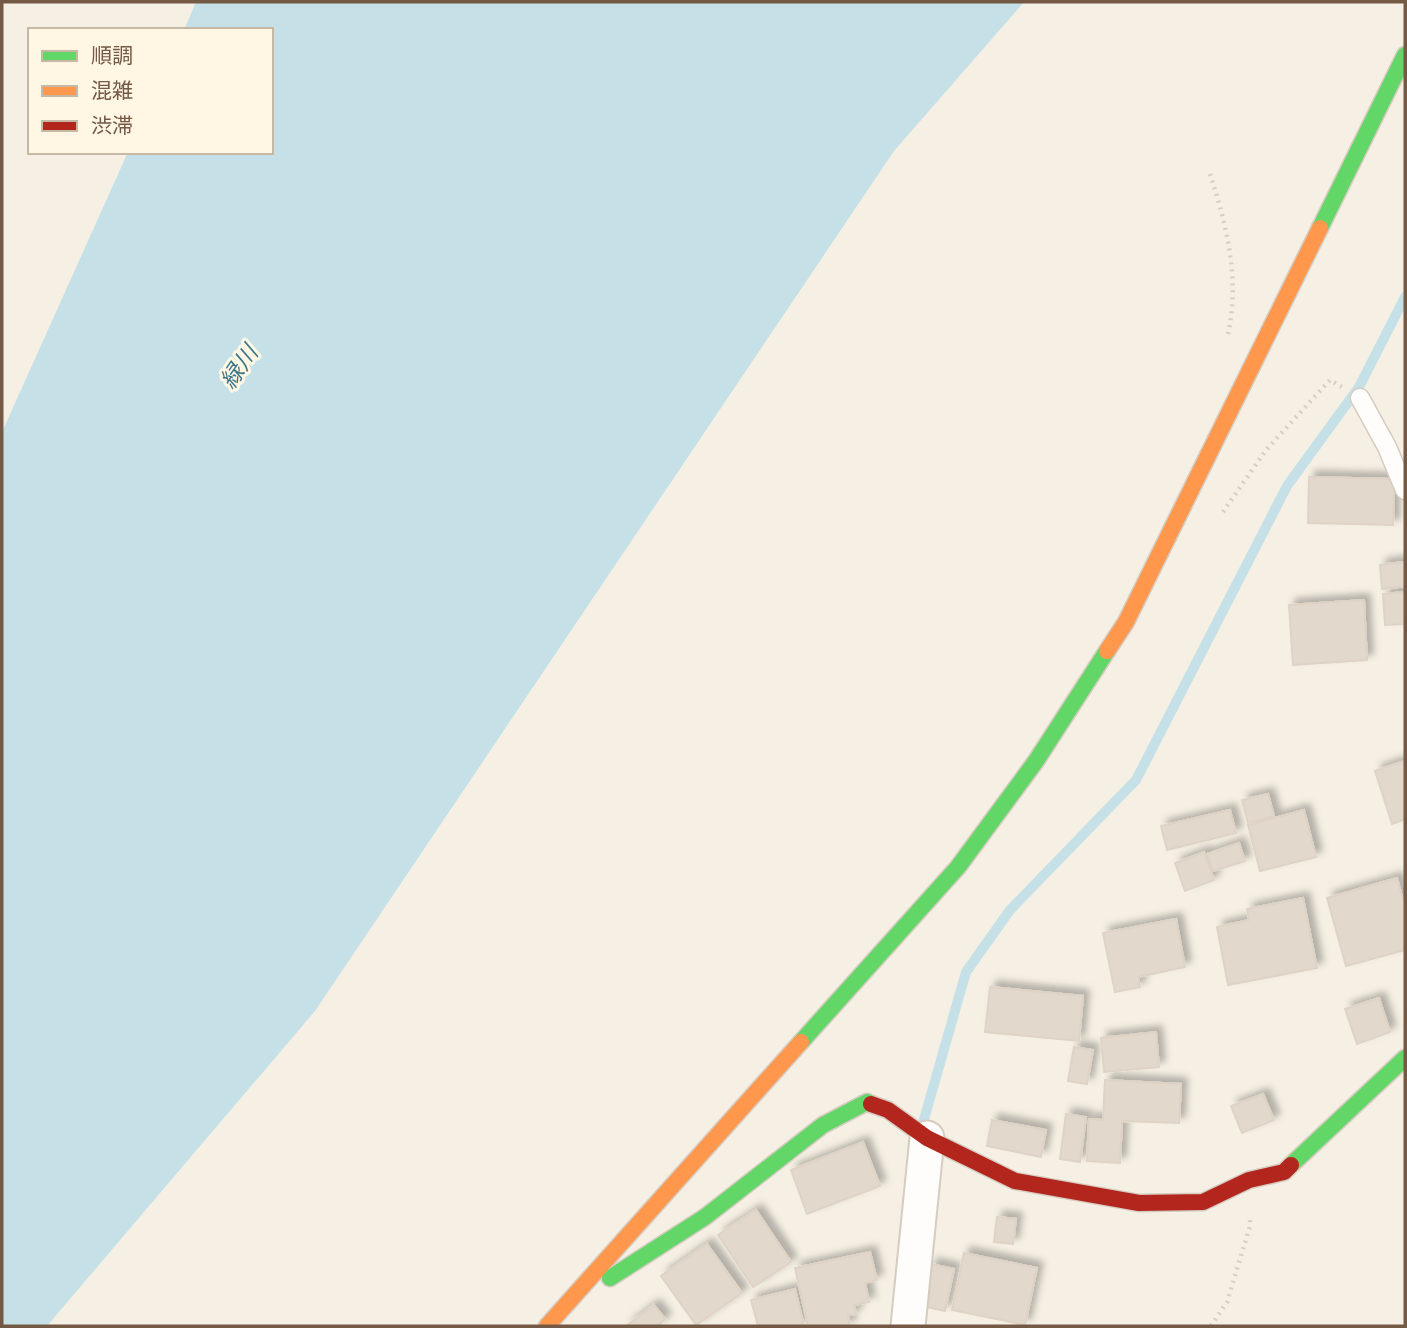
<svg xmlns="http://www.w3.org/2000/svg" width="1407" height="1328" viewBox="0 0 1407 1328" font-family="'PT Sans Narrow','Noto Sans JP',sans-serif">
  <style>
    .water { fill: #c5e1e7 }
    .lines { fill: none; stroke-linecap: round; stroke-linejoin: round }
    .stream { stroke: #c5e1e7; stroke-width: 10 }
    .building { fill: #e2d8cc; stroke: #dfd3c6; stroke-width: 2; filter: url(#shadow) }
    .lane-casing { stroke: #d5cbbf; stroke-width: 21 }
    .street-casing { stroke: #d5cbbf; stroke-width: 37 }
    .fast-casing { stroke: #d6ccc1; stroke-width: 19 }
    .slow-casing { stroke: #d6ccc1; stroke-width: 19 }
    .jam-casing { stroke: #d6ccc1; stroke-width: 19 }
    .path { stroke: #d7cec7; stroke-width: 4.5; stroke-dasharray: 2 5; stroke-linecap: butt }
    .lane { stroke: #fefdfb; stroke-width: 18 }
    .street { stroke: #fefdfb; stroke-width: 33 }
    .fast { stroke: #63d668; stroke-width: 16 }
    .slow { stroke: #ff974d; stroke-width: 16 }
    .jam { stroke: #b3261e; stroke-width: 16 }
    .labels { text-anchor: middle; stroke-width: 6; stroke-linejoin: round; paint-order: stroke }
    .water-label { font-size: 23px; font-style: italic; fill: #3c768a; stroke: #fff7e4 }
  </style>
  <defs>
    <filter id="shadow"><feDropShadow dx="6" dy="-6" stdDeviation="3.5" flood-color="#0004"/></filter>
  </defs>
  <rect width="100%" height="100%" fill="#f6f0e4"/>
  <polygon class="water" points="196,2 1024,2 894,151 315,1011 47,1326 2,1326 2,432 128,152 271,152 271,30 184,30"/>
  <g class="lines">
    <polyline class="stream" points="923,1123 966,972 1010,910 1136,780 1287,486 1359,387 1405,297"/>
  </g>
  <g class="building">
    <polygon points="1309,477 1394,479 1393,525 1308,523"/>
    <polygon points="1405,562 1405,586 1382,589 1380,565"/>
    <polygon points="1405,592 1405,624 1385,625 1383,594"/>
    <polygon points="1364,600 1367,660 1293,665 1289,605"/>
    <polygon points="1405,761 1405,819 1392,824 1375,771"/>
    <polygon points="1268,794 1274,816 1248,823 1242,800"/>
    <polygon points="1230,810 1236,833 1167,850 1161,826"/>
    <polygon points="1304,810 1316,857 1260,871 1248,825"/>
    <polygon points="1239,843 1245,861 1213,871 1207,854"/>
    <polygon points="1204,852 1214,880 1185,891 1175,863"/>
    <polygon points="1397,878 1405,908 1405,950 1346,966 1327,898"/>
    <polygon points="1303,898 1317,968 1228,985 1217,927 1249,920 1247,909"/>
    <polygon points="1176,919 1185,967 1138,977 1140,987 1115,992 1103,933"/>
    <polygon points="990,987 1083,996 1079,1041 985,1032"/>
    <polygon points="1379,998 1390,1032 1357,1044 1345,1009"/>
    <polygon points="1156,1032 1159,1067 1104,1072 1101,1038"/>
    <polygon points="1074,1047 1093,1050 1087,1084 1068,1081"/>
    <polygon points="1105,1080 1181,1084 1179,1123 1122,1121 1120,1163 1087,1161 1089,1119 1103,1120"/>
    <polygon points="1263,1094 1274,1120 1242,1133 1231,1106"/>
    <polygon points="1066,1114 1086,1117 1080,1162 1060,1159"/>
    <polygon points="992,1120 1046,1130 1041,1157 987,1146"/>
    <polygon points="863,1142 880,1186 807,1214 791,1170"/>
    <polygon points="756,1210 791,1262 753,1287 718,1235"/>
    <polygon points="997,1217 1016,1219 1013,1244 994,1242"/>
    <polygon points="707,1244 742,1293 696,1325 661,1276"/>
    <polygon points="870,1252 877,1280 865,1283 869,1302 854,1305 856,1314 848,1315 850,1326 808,1326 795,1268"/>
    <polygon points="964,1253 1037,1268 1025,1325 952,1310"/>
    <polygon points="931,1264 954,1269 945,1311 922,1306"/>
    <polygon points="795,1289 804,1326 758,1326 751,1300"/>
    <polygon points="654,1305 665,1319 658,1326 626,1326"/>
  </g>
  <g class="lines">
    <defs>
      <polyline id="lane" points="1360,398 1387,447 1405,490"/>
      <polyline id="street" points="908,1326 927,1138"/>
      <g id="fast">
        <polyline points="1320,228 1405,55"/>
        <polyline points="801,1042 958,867 1036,761 1107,651"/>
        <polyline points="1291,1165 1405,1058"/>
        <polyline points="610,1278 705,1217 823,1125 867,1102 871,1104"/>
      </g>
      <g id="slow">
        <polyline points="1107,651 1126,622 1320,228"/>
        <polyline points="547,1326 801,1042"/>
      </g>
      <polyline id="jam" points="871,1104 888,1110 927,1138 1015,1181 1139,1203 1203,1202 1249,1180 1284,1172 1291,1165"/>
    </defs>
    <use href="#lane" class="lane-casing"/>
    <use href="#street" class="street-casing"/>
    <use href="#fast" class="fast-casing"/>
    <use href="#slow" class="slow-casing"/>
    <use href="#jam" class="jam-casing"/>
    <g class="path">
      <path d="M 1210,174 C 1227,226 1241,283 1227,338"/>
      <polyline points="1223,512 1266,450 1330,380 1342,387"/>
      <polyline points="1211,1326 1227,1302 1250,1226 1250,1217"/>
    </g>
    <use href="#lane" class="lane"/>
    <use href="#street" class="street"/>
    <use href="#fast" class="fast"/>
    <use href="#slow" class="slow"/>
    <use href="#jam" class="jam"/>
  </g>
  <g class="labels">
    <g class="water-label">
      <text transform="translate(239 367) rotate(-55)" y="8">緑川</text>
    </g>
  </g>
  <rect width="1407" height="1328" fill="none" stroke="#745944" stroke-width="7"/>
  <rect x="28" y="28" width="245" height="126" fill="#fff7e4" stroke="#c7b8a4" stroke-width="2"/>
  <rect x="42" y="51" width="35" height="10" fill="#63d668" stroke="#c7b8a4" stroke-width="2"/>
  <text x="91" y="63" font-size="21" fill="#745944">順調</text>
  <rect x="42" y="86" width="35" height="10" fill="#ff974d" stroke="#c7b8a4" stroke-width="2"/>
  <text x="91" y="98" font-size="21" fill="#745944">混雑</text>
  <rect x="42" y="121" width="35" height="10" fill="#b3261e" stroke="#c7b8a4" stroke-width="2"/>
  <text x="91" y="133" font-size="21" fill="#745944">渋滞</text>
</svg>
